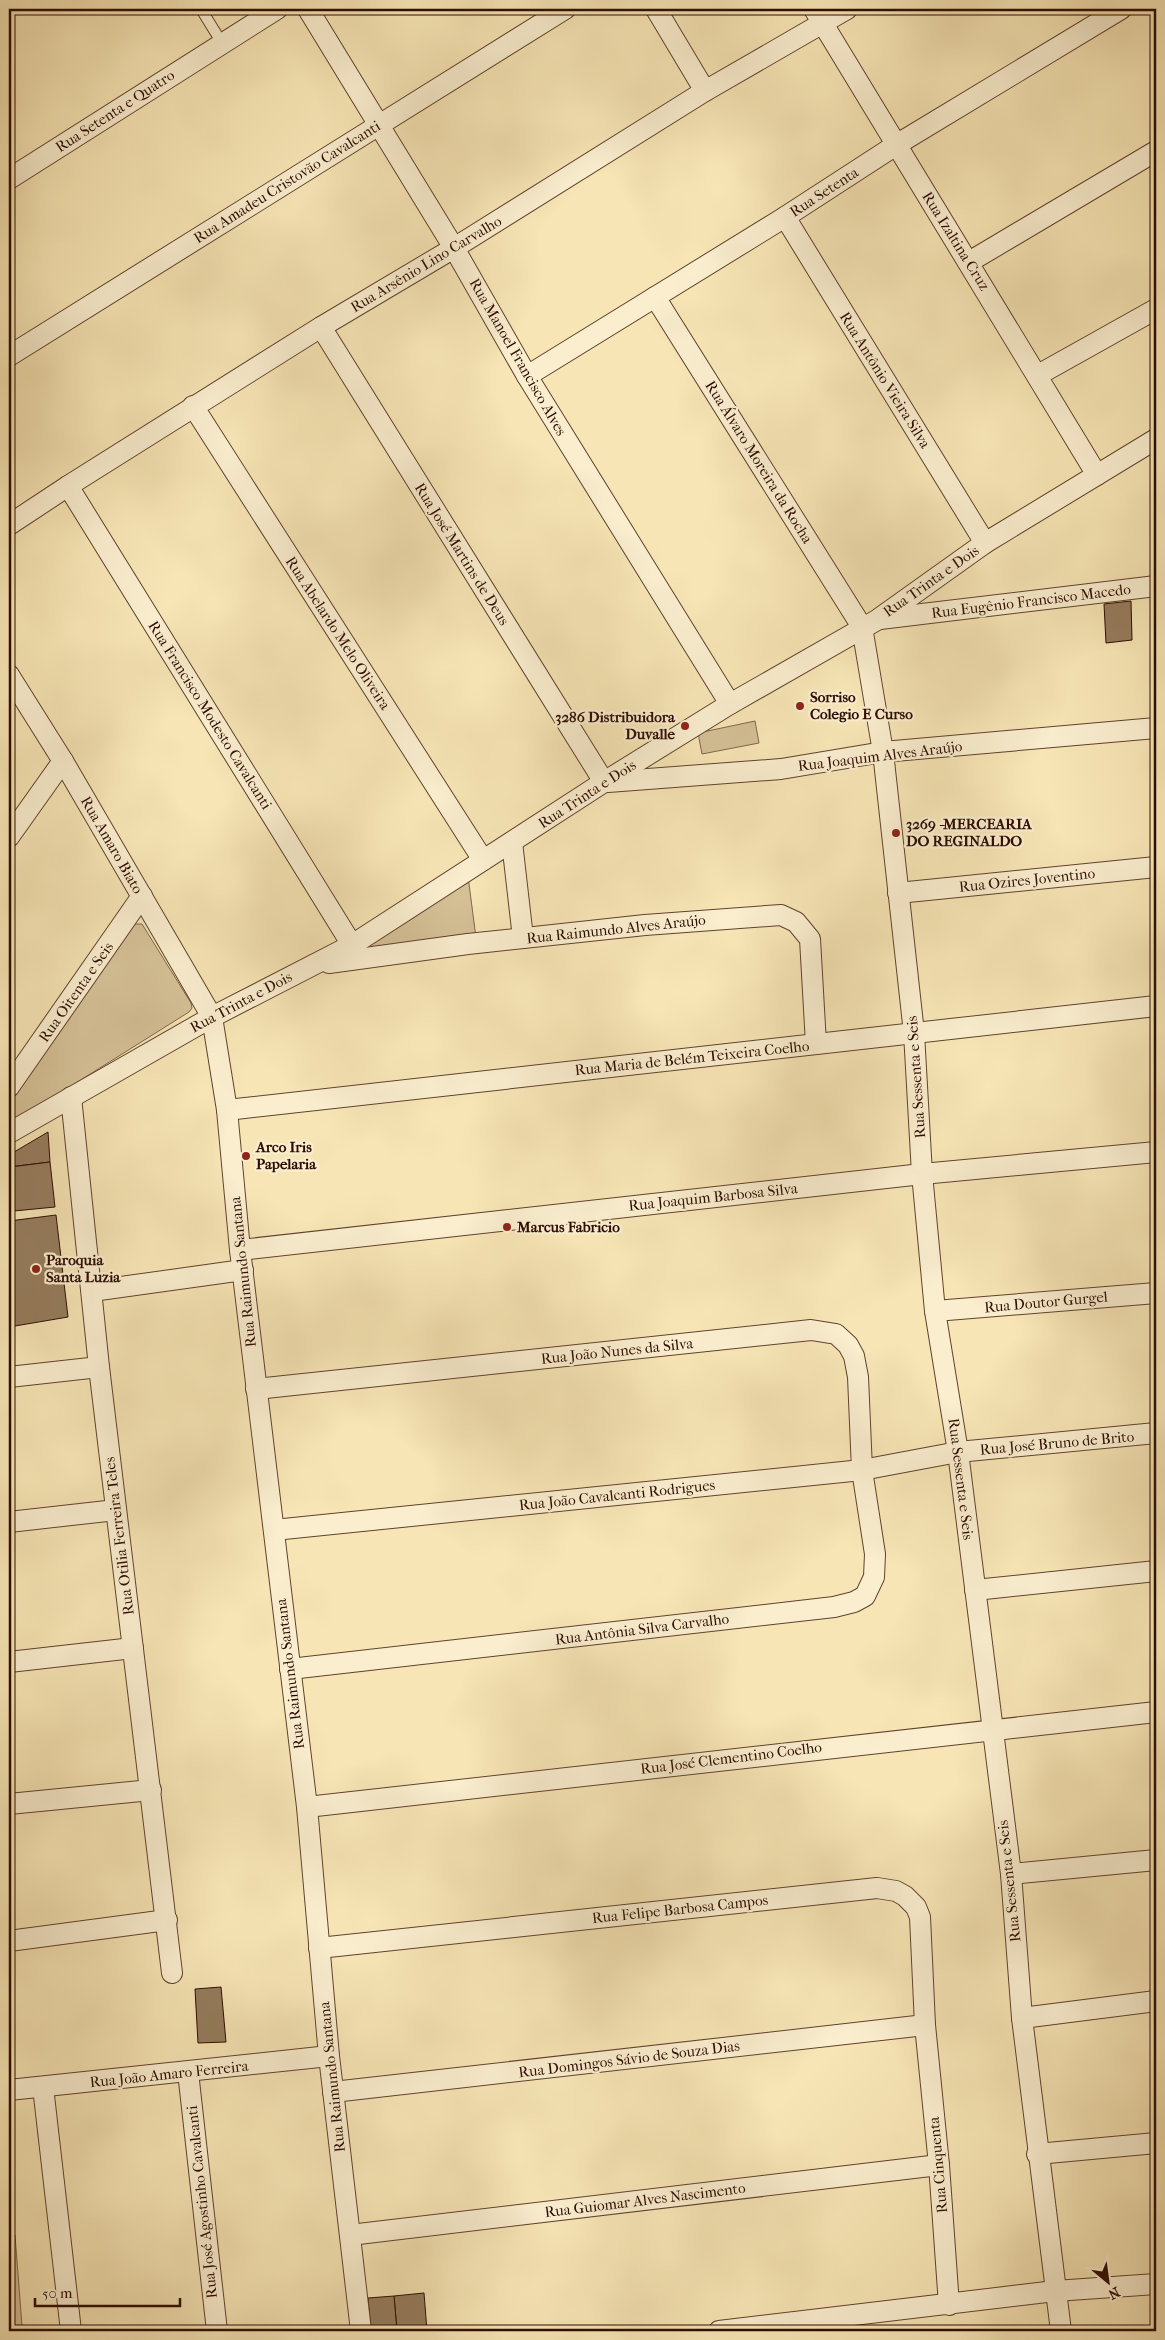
<svg xmlns="http://www.w3.org/2000/svg" width="1165" height="2340" viewBox="0 0 1165 2340" font-family="'IM FELL French Canon',serif">
  <style>
    .green { fill: #d5c096; stroke: #81664b }
    .building { fill: #967d5e; stroke: #2d0c00 }
    .lines { fill: none; stroke-linecap: round; stroke-linejoin: round }
    .service-casing { stroke: #60422d; stroke-width: 12 }
    .minor-casing { stroke: #60422d; stroke-width: 22 }
    .service { stroke: #faeecf; stroke-width: 10 }
    .minor { stroke: #faeecf; stroke-width: 20 }
    .poi-dot { fill: #8f2418; stroke: #faeecf; stroke-width: 2 }
    .labels { text-anchor: middle; stroke-width: 4.5; stroke-linejoin: round; paint-order: stroke }
    .street-label { font-size: 15px; fill: #2d0c00; stroke: #faeecf }
    .poi-label { font-size: 15px; font-weight: bold; fill: #2d0c00; stroke: #faeecf; text-anchor: start }
  </style>
  <rect width="100%" height="100%" fill="#f7e5b5"/>
  <filter id="stains"><feTurbulence type="fractalNoise" baseFrequency=".004" numOctaves="4"/><feColorMatrix values="0 0 0 0 .2 0 0 0 0 .09 0 0 0 0 .02 0 0 0 .5 -.17"/></filter>
  <radialGradient id="worn" r=".72"><stop offset=".6" stop-color="#630" stop-opacity="0"/><stop offset="1" stop-color="#630" stop-opacity=".3"/></radialGradient>
  <g class="green">
    <polygon points="755,721 759,743 702,754 698,733"/>
    <polygon points="468,876 476,938 351,953"/>
    <polygon points="135,924 142,924 191,1003 192,1008 189,1012 9,1125 9,1099"/>
    <polygon points="15,2235 22,2326 9,2328 9,2236"/>
  </g>
  <g class="building">
    <polygon points="1131,601 1132,640 1106,643 1104,604"/>
    <polygon points="48,1132 50,1162 9,1167 9,1155"/>
    <polygon points="50,1162 55,1207 14,1211 10,1167"/>
    <polygon points="9,1167 14,1211 9,1211"/>
    <polygon points="56,1215 68,1317 9,1327 9,1221"/>
    <polygon points="221,1987 226,2042 198,2043 195,1989"/>
    <polygon points="424,2293 427,2331 397,2331 394,2296"/>
    <polygon points="394,2296 397,2331 371,2331 368,2298"/>
  </g>
  <g class="lines">
    <defs>
      <polyline id="service" points="201,9 222,43"/>
      <g id="minor">
        <polyline points="308,9 454,248 527,376 730,704"/>
        <polyline points="656,9 705,91"/>
        <polyline points="814,9 1097,475"/>
        <polyline points="9,179 277,9"/>
        <polyline points="785,217 985,543"/>
        <polyline points="969,262 1156,151"/>
        <polyline points="655,297 862,627 883,752 914,1033 922,1174 935,1311 958,1452 1011,1874 1022,2018 1061,2331"/>
        <polyline points="321,327 604,782"/>
        <polyline points="9,356 565,9"/>
        <polyline points="1038,375 1156,309"/>
        <polyline points="527,376 785,217 896,145 1121,9"/>
        <polyline points="193,406 483,860"/>
        <polyline points="68,486 352,945"/>
        <polyline points="9,525 68,486 321,327 454,248 705,91 847,9"/>
        <polyline points="880,619 1156,586"/>
        <polyline points="9,675 63,761 212,1017 227,1110 240,1250 307,1807 329,2056 361,2331"/>
        <polyline points="608,782 781,769 883,752 1156,728"/>
        <polyline points="9,837 63,761"/>
        <polyline points="512,842 523,938"/>
        <polyline points="898,893 1156,867"/>
        <polyline points="329,963 468,944 645,925 781,915 796,922 810,939 816,1044"/>
        <polyline points="9,1087 142,896"/>
        <polyline points="71,1097 99,1367 172,1973"/>
        <polyline points="227,1110 1156,1006"/>
        <polyline points="9,1133 212,1017 352,945 604,782 730,704 877,620 985,543 1156,439"/>
        <polyline points="240,1250 922,1174 1156,1152"/>
        <polyline points="92,1291 243,1270"/>
        <polyline points="935,1311 1156,1293"/>
        <polyline points="9,1377 99,1367"/>
        <polyline points="256,1389 811,1330 836,1334 848,1345 854,1356 858,1377 862,1470 875,1554 874,1577 865,1596 854,1602 834,1607 290,1669"/>
        <polyline points="9,1522 116,1510"/>
        <polyline points="274,1530 862,1470 958,1452 1156,1433"/>
        <polyline points="975,1590 1156,1571"/>
        <polyline points="9,1662 133,1648"/>
        <polyline points="9,1804 151,1790"/>
        <polyline points="307,1807 1156,1712"/>
        <polyline points="1011,1874 1156,1860"/>
        <polyline points="9,1941 167,1920"/>
        <polyline points="319,1948 877,1888 896,1891 905,1896 916,1907 920,1917 925,2025 939,2165 949,2305"/>
        <polyline points="1022,2018 1156,2001"/>
        <polyline points="188,2072 217,2331"/>
        <polyline points="43,2087 71,2331"/>
        <polyline points="9,2090 329,2056"/>
        <polyline points="333,2092 925,2025"/>
        <polyline points="1037,2154 1156,2143"/>
        <polyline points="350,2235 939,2165"/>
        <polyline points="719,2331 1055,2291 1156,2284"/>
      </g>
    </defs>
    <use href="#service" class="service-casing"/>
    <use href="#minor" class="minor-casing"/>
    <use href="#service" class="service"/>
    <use href="#minor" class="minor"/>
  </g>
  <g class="poi-dot">
    <circle cx="800" cy="706" r="5"/>
    <circle cx="685" cy="726" r="5"/>
    <circle cx="896" cy="833" r="5"/>
    <circle cx="246" cy="1156" r="5"/>
    <circle cx="507" cy="1227" r="5"/>
    <circle cx="36" cy="1269" r="5"/>
  </g>
  <g class="labels">
    <g class="street-label">
      <text transform="translate(115 111) rotate(-33)" y="5">Rua Setenta e Quatro</text>
      <text transform="translate(287 182) rotate(-32)" y="5">Rua Amadeu Cristovão Cavalcanti</text>
      <text transform="translate(824 192) rotate(-33)" y="5">Rua Setenta</text>
      <text transform="translate(956 241) rotate(58)" y="5">Rua Izaltina Cruz</text>
      <text transform="translate(426 264) rotate(-31)" y="5">Rua Arsênio Lino Carvalho</text>
      <text transform="translate(518 357) rotate(60)" y="5">Rua Manoel Francisco Alves</text>
      <text transform="translate(885 380) rotate(58)" y="5">Rua Antônio Vieira Silva</text>
      <text transform="translate(759 462) rotate(58)" y="5">Rua Álvaro Moreira da Rocha</text>
      <text transform="translate(462 554) rotate(58)" y="5">Rua José Martins de Deus</text>
      <text transform="translate(931 581) rotate(-35)" y="5">Rua Trinta e Dois</text>
      <text transform="translate(1031 601) rotate(-7)" y="5">Rua Eugênio Francisco Macedo</text>
      <text transform="translate(338 633) rotate(57)" y="5">Rua Abelardo Melo Oliveira</text>
      <text transform="translate(210 715) rotate(58)" y="5">Rua Francisco Modesto Cavalcanti</text>
      <text transform="translate(880 756) rotate(-7)" y="5">Rua Joaquim Alves Araújo</text>
      <text transform="translate(587 794) rotate(-33)" y="5">Rua Trinta e Dois</text>
      <text transform="translate(112 845) rotate(60)" y="5">Rua Amaro Biato</text>
      <text transform="translate(1027 880) rotate(-6)" y="5">Rua Ozires Joventino</text>
      <text transform="translate(616 929) rotate(-6)" y="5">Rua Raimundo Alves Araújo</text>
      <text transform="translate(76 992) rotate(-55)" y="5">Rua Oitenta e Seis</text>
      <text transform="translate(241 1002) rotate(-28)" y="5">Rua Trinta e Dois</text>
      <text transform="translate(692 1058) rotate(-6)" y="5">Rua Maria de Belém Teixeira Coelho</text>
      <text transform="translate(916 1077) rotate(-94)" y="5">Rua Sessenta e Seis</text>
      <text transform="translate(713 1197) rotate(-6)" y="5">Rua Joaquim Barbosa Silva</text>
      <text transform="translate(243 1272) rotate(-96)" y="5">Rua Raimundo Santana</text>
      <text transform="translate(1046 1302) rotate(-5)" y="5">Rua Doutor Gurgel</text>
      <text transform="translate(617 1351) rotate(-6)" y="5">Rua João Nunes da Silva</text>
      <text transform="translate(1057 1443) rotate(-5)" y="5">Rua José Bruno de Brito</text>
      <text transform="translate(961 1479) rotate(83)" y="5">Rua Sessenta e Seis</text>
      <text transform="translate(617 1495) rotate(-6)" y="5">Rua João Cavalcanti Rodrigues</text>
      <text transform="translate(119 1536) rotate(-97)" y="5">Rua Otilia Ferreira Teles</text>
      <text transform="translate(642 1629) rotate(-7)" y="5">Rua Antônia Silva Carvalho</text>
      <text transform="translate(290 1674) rotate(-97)" y="5">Rua Raimundo Santana</text>
      <text transform="translate(731 1758) rotate(-7)" y="5">Rua José Clementino Coelho</text>
      <text transform="translate(1009 1881) rotate(-96)" y="5">Rua Sessenta e Seis</text>
      <text transform="translate(680 1909) rotate(-6)" y="5">Rua Felipe Barbosa Campos</text>
      <text transform="translate(629 2059) rotate(-7)" y="5">Rua Domingos Sávio de Souza Dias</text>
      <text transform="translate(169 2074) rotate(-6)" y="5">Rua João Amaro Ferreira</text>
      <text transform="translate(332 2077) rotate(-96)" y="5">Rua Raimundo Santana</text>
      <text transform="translate(938 2165) rotate(-95)" y="5">Rua Cinquenta</text>
      <text transform="translate(645 2200) rotate(-7)" y="5">Rua Guiomar Alves Nascimento</text>
      <text transform="translate(202 2202) rotate(-96)" y="5">Rua José Agostinho Cavalcanti</text>
    </g>
    <g class="poi-label">
      <text x="810" y="702">Sorriso<tspan x="810" dy="17">Colegio E Curso</tspan></text>
      <text x="675" y="722" text-anchor="end">3286 Distribuidora<tspan x="675" dy="17">Duvalle</tspan></text>
      <text x="906" y="829">3269 -MERCEARIA<tspan x="906" dy="17">DO REGINALDO</tspan></text>
      <text x="256" y="1152">Arco Iris<tspan x="256" dy="17">Papelaria</tspan></text>
      <text x="517" y="1232">Marcus Fabricio</text>
      <text x="46" y="1265">Paroquia<tspan x="46" dy="17">Santa Luzia</tspan></text>
    </g>
  </g>
  <rect width="1165" height="2340" fill="none" stroke="#f7e5b5" stroke-width="30"/>
  <rect x="10" y="10" width="1145" height="2320" fill="none" stroke="#2d0c00" stroke-width="2.5"/>
  <rect x="15" y="15" width="1135" height="2310" fill="none" stroke="#2d0c00"/>
  <g transform="translate(1108 2282) rotate(151)" stroke="#faeecf" stroke-width="4" paint-order="stroke">
  <path d="M0-4L9 19L0 12L-9 19Z" fill="#2d0c00"/>
  <text y="-8" font-size="14" font-weight="bold" text-anchor="middle" fill="#2d0c00">N</text>
  </g>
  <path d="M35 2298v8h145v-8" fill="none" stroke="#2d0c00" stroke-width="2.5"/>
  <text x="42" y="2298" font-size="15" fill="#2d0c00" stroke="#faeecf" stroke-width="4" paint-order="stroke">50 m</text>
  <rect width="100%" height="100%" filter="url(#stains)"/>
  <rect width="100%" height="100%" fill="url(#worn)"/>
</svg>
